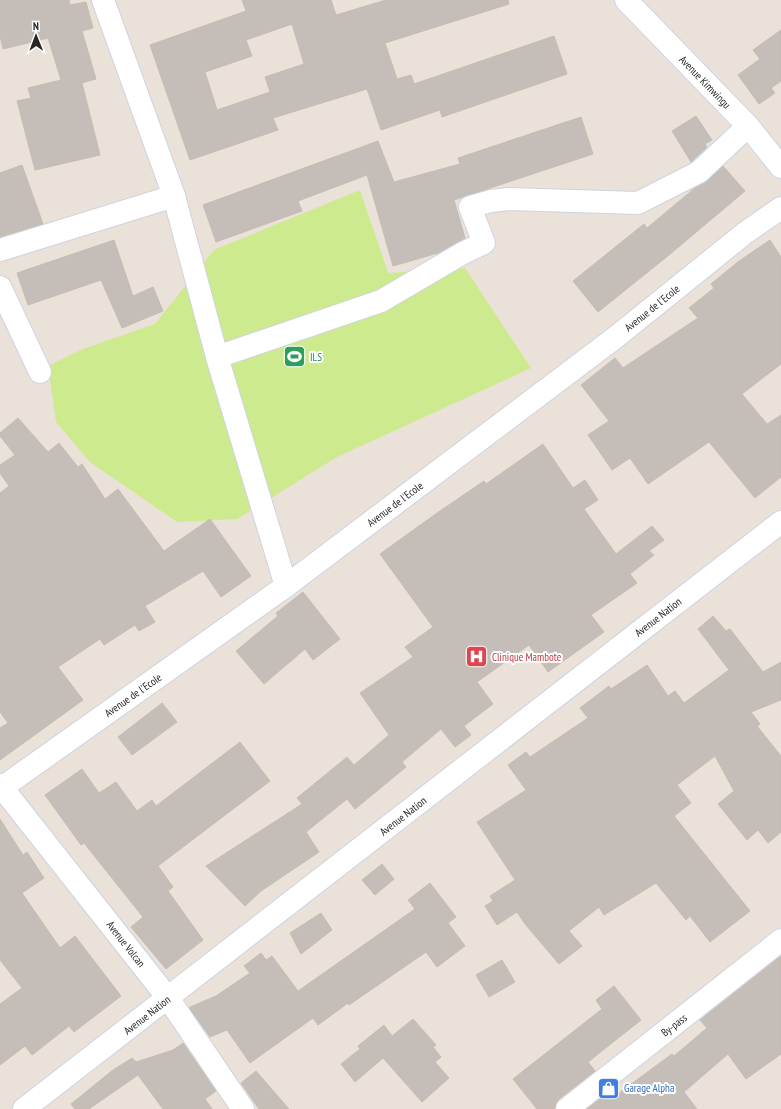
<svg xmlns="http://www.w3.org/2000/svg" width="781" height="1109" viewBox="0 0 781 1109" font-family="'PT Sans Narrow',sans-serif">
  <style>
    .pitch { fill: #cdea8f }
    .building { fill: #c5beb8; stroke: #c5bcb2; fill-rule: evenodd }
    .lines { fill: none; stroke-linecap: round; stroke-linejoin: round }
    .street-casing { stroke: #ced3e1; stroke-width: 24 }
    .street { stroke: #fff; stroke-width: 22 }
    .labels { text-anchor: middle; stroke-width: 4; stroke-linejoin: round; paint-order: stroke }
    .street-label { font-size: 11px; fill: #272727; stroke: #fff }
    .leisure-label { font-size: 11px; fill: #27864d; stroke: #fff; text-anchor: start }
    .health-label { font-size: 11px; fill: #be3a42; stroke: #fff; text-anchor: start }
    .shop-label { font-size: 11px; fill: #366cbe; stroke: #fff; text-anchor: start }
  </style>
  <rect width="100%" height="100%" fill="#eae1d8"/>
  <polygon class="pitch" points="360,190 388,273 465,268 531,368 337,457 237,519 177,522 90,462 56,422 48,366 83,349 155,324 214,250"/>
  <g class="building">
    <polygon points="0,0 69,0 70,5 86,2 93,28 82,31 96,79 82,83 100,155 35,170 17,101 31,98 28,88 61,80 48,38 3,49 0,36"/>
    <path d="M 242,0 L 331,0 L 336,15 L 386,0 L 508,0 L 509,4 L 385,43 L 397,79 L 411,75 L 414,84 L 554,36 L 567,74 L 442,117 L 440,110 L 381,130 L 367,89 L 273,118 L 278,130 L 190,160 L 150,45 L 246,11 ZM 292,24 L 304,64 L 265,77 L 270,92 L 217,110 L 205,72 L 252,56 L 246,40 Z"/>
    <polygon points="781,30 781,81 771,88 775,93 759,104 738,75 760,59 753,50"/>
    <polygon points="696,116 712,140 705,144 707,147 691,162 672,131"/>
    <polygon points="581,117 593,154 454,200 465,238 438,253 393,266 367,175 298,201 302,211 216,242 203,205 378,141 394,182 460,164 458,158"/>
    <polygon points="22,165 43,224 0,237 0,173"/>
    <polygon points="723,166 745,191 669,255 598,312 573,281 644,224 647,228 695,188 707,181"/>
    <polygon points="114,240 133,296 153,287 163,311 122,328 101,280 28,305 17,273"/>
    <polygon points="770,240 781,257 781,364 742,394 767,424 781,415 781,477 755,498 709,442 648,484 630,458 612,470 588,435 609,421 581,385 615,358 623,368 698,318 689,308 714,288 711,284 739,261"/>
    <polygon points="18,418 48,452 59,443 78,467 82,464 105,499 118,489 164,551 210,519 251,576 221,597 203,571 145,606 155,622 139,631 135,625 104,645 100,639 58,667 83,700 0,760 0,728 8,723 0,712 0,493 9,486 0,473 0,465 15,455 0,436 0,433"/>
    <polygon points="543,444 573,488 585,480 598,500 584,509 616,554 652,526 664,540 649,551 654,555 630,574 637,583 591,615 604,632 548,672 529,645 477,682 493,704 464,726 471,735 455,747 441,729 402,762 406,767 355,809 347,799 306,832 319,852 261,891 245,906 206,866 302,804 297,798 347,757 354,765 389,735 360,693 413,657 405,647 433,627 380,554 437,513 484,481 486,484"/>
    <polygon points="303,592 340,639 313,660 305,649 264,684 236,651 278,616 276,613"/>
    <polygon points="713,616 726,631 730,629 763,672 781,662 781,700 751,712 760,724 757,726 781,756 781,832 768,843 758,830 747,840 718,804 734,791 715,756 677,785 691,803 674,816 750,911 710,942 690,916 686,920 656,883 604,915 599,907 569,931 582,946 559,964 525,924 517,912 497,925 485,906 493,901 490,896 515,880 477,822 526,790 508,765 526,752 530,757 588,718 580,708 609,686 611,689 647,665 668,696 675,691 684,703 729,670 698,629"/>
    <polygon points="162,703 177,722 132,755 118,737"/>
    <polygon points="240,742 270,781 158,866 173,887 168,891 203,940 166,969 131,927 143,917 84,843 81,845 45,795 82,769 99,793 116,782 137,811 152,800 156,806"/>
    <polygon points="0,819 23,855 27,852 44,878 22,893 60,948 75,936 121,996 74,1032 69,1026 32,1055 25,1046 0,1065 0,1004 22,988 0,960"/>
    <polygon points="382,864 394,879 375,895 362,880"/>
    <polygon points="430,883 456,917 448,923 465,946 437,967 426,952 349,1005 348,1003 318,1025 313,1018 250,1063 227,1030 210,1037 190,1009 190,1007 216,996 250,973 244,966 261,953 266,960 272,956 298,991 415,909 408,900"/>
    <polygon points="321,913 332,930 301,954 290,933"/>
    <polygon points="781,956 781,1054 746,1079 728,1054 684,1092 697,1109 587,1109 610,1091 615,1096 672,1054 674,1056 707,1028 700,1020"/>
    <polygon points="502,960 515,982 489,997 476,975"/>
    <polygon points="614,986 641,1020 588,1062 595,1071 559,1099 556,1104 555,1109 537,1109 513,1079 602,1009 596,1000"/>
    <polygon points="413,1019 436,1045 433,1047 441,1057 435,1062 449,1078 422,1102 383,1058 355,1082 341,1064 360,1049 358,1046 384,1025 392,1036"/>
    <polygon points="183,1043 216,1091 205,1099 212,1109 163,1109 138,1075 89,1109 75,1109 71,1104 113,1070 132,1058 136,1062 173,1050"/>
    <polygon points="256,1071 289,1109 259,1109 241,1083"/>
  </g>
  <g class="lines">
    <defs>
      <g id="street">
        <polyline points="103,0 174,196 217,357 286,586"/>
        <polyline points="626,0 748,126 781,167"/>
        <polyline points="0,250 174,196"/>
        <polyline points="0,287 40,372"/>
        <polyline points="217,357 381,301 463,253 484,243 470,207 491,201 509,199 638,203 699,172 748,126"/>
        <polyline points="0,785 168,998 243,1109"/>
        <polyline points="0,789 286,586 616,337 745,233 781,208"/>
        <polyline points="24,1109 781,522"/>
        <polyline points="567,1109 781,940"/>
      </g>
    </defs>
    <use href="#street" class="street-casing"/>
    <use href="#street" class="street"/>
  </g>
  <defs>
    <symbol id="stadium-square" viewBox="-11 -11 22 22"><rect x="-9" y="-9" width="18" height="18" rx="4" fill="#2e9e5b" stroke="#fff"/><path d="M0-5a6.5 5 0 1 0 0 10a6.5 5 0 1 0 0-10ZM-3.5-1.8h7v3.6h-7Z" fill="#fff"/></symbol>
    <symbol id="hospital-square" viewBox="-11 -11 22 22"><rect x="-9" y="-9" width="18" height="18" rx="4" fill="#e0444e" stroke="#fff"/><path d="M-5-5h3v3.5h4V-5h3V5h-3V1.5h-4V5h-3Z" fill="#fff"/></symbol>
    <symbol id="shop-square" viewBox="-11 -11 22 22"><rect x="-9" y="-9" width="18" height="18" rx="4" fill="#3f7fe0" stroke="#fff"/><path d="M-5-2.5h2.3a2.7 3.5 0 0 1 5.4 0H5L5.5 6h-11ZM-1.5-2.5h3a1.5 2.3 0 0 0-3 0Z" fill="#fff"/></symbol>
  </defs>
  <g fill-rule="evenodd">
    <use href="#stadium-square" x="282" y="344" width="25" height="25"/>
    <use href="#hospital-square" x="464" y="644" width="25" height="25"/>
    <use href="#shop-square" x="596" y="1076" width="25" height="25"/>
  </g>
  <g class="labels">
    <g class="street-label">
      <text transform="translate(705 82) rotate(46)" y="4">Avenue Kimwingu</text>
      <text transform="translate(652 308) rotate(-39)" y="4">Avenue de l'Ecole</text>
      <text transform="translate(395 504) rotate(-37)" y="4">Avenue de l'Ecole</text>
      <text transform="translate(658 617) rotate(-38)" y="4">Avenue Nation</text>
      <text transform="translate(133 695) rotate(-35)" y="4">Avenue de l'Ecole</text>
      <text transform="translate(403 816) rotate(-38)" y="4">Avenue Nation</text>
      <text transform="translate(126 944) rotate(52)" y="4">Avenue Volcan</text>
      <text transform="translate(147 1015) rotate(-38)" y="4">Avenue Nation</text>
      <text transform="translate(674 1025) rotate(-38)" y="4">By-pass</text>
    </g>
    <g class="leisure-label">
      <text x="310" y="361">ILS</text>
    </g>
    <g class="health-label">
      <text x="492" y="661">Clinique Mambote</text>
    </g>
    <g class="shop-label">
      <text x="624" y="1092">Garage Alpha</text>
    </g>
  </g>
  <g transform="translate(36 36) rotate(359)" stroke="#ffffff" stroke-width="3" paint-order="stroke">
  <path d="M0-3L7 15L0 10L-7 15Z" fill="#272727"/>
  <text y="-6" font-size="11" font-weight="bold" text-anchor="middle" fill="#272727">N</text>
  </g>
</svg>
